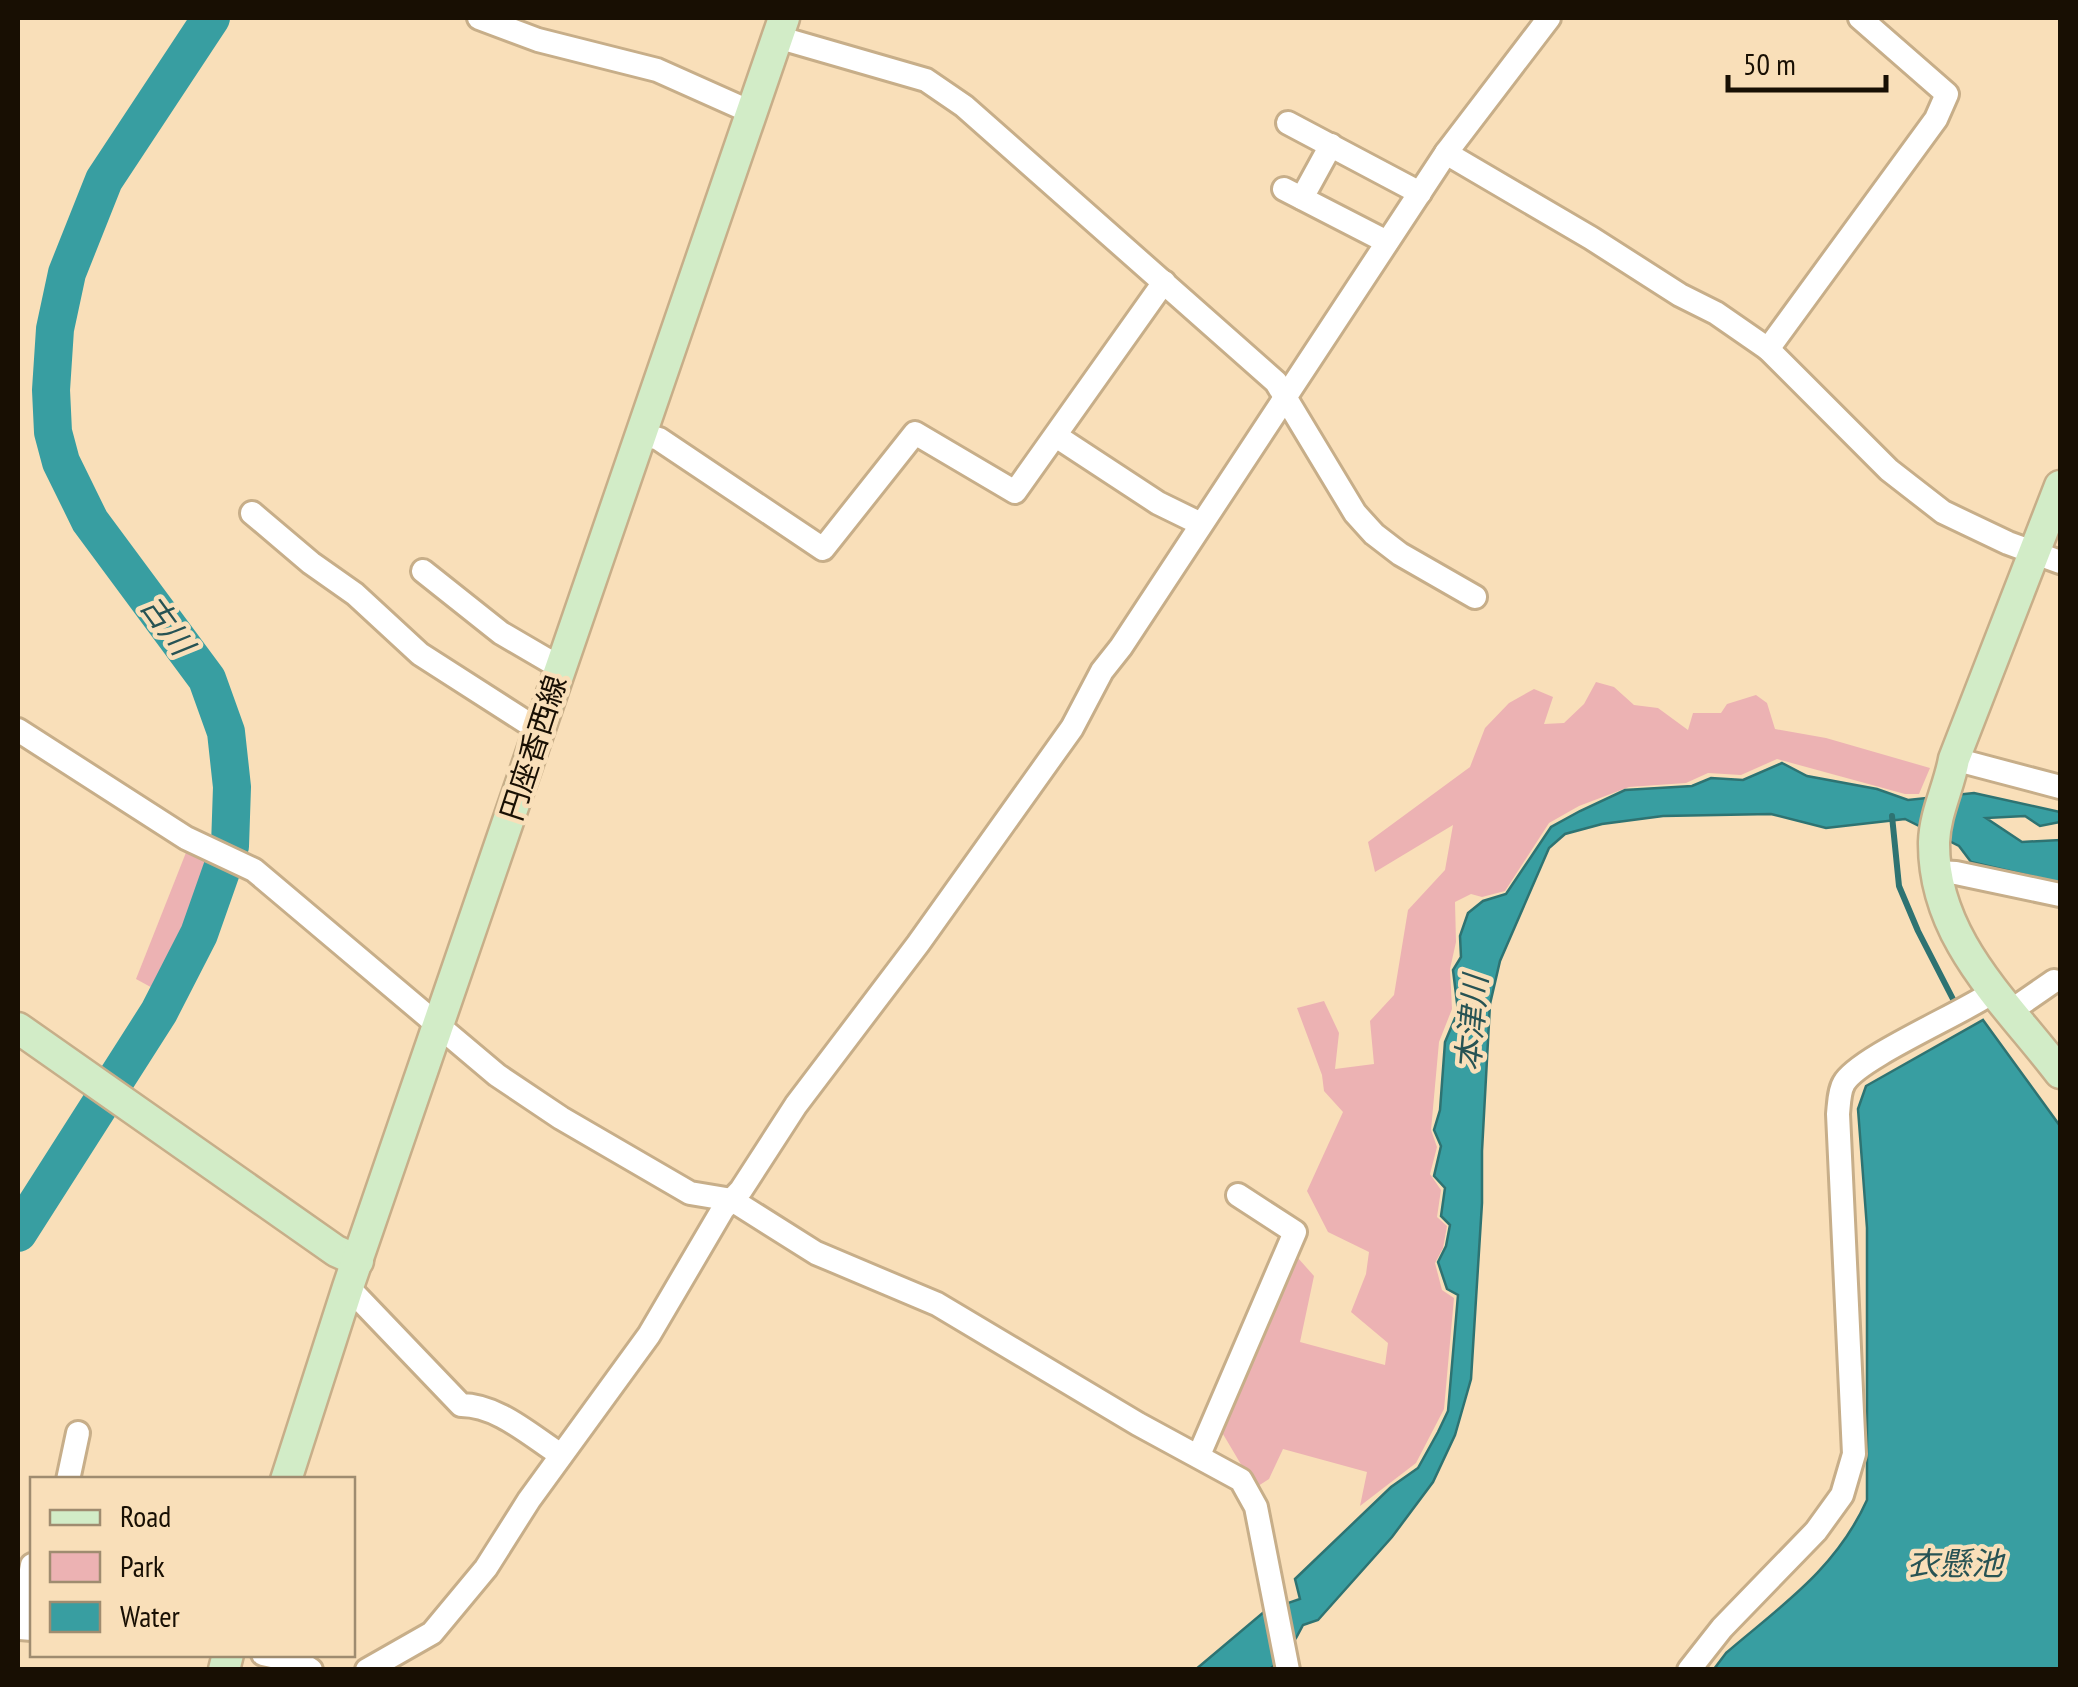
<svg xmlns="http://www.w3.org/2000/svg" width="2078" height="1687" viewBox="0 0 2078 1687" font-family="'PT Sans Narrow','Noto Sans JP',sans-serif">
  <style>
    .green { fill: #ecb2b3 }
    .water { fill: #389ea1; stroke: #2e7372; stroke-width: 2.5 }
    .lines { fill: none; stroke-linecap: round; stroke-linejoin: round }
    .stream { stroke: #2e7372; stroke-width: 6 }
    .river { stroke: #389ea1; stroke-width: 38 }
    .street-casing { stroke: #c7ae89; stroke-width: 28 }
    .secondary-casing { stroke: #c7ae89; stroke-width: 35 }
    .street { stroke: #fff; stroke-width: 22 }
    .secondary { stroke: #d2ecc7; stroke-width: 30 }
    .labels { text-anchor: middle; stroke-width: 9; stroke-linejoin: round; paint-order: stroke }
    .street-label { font-size: 30px; fill: #180f03; stroke: #f9dfb9 }
    .water-label { font-size: 32px; font-style: italic; fill: #275354; stroke: #f9dfb9 }
  </style>
  <rect width="100%" height="100%" fill="#f9dfb9"/>
  <g class="green">
    <polygon points="1596,682 1614,687 1634,705 1658,708 1688,730 1693,713 1721,713 1727,704 1756,695 1767,703 1775,729 1826,738 1930,768 1919,794 1905,794 1777,759 1741,775 1708,773 1686,783 1629,787 1579,806 1549,823 1505,891 1482,897 1471,894 1455,902 1456,942 1450,969 1452,1009 1439,1042 1431,1130 1437,1147 1430,1174 1441,1190 1437,1217 1447,1226 1443,1248 1435,1263 1442,1290 1454,1298 1444,1409 1416,1463 1360,1506 1367,1472 1283,1449 1269,1479 1255,1488 1220,1429 1298,1258 1314,1276 1300,1342 1385,1365 1388,1343 1351,1312 1366,1274 1369,1252 1328,1232 1307,1191 1343,1112 1324,1091 1322,1075 1297,1008 1324,1001 1339,1033 1335,1069 1374,1064 1370,1021 1394,995 1408,910 1445,870 1453,825 1375,872 1368,842 1470,767 1485,728 1509,703 1534,689 1553,697 1544,724 1564,723 1584,704"/>
    <polygon points="187,850 217,864 170,974 158,991 136,979"/>
  </g>
  <g class="water">
    <path d="M 1782,763 L 1807,776 L 1877,789 L 1908,800 L 1974,793 L 2060,812 L 2060,822 L 2040,826 L 2025,816 L 1986,818 L 2022,842 L 2060,840 L 2060,883 L 1971,862 L 1959,846 L 1905,819 L 1826,828 L 1771,814 L 1663,816 L 1602,824 L 1565,834 L 1549,848 L 1500,961 L 1490,1004 L 1482,1151 L 1482,1203 L 1471,1379 L 1455,1435 L 1433,1482 L 1392,1537 L 1318,1620 L 1303,1625 C 1295,1642 1284,1657 1269,1670 L 1195,1670 L 1265,1611 L 1300,1599 L 1295,1579 L 1391,1487 L 1418,1468 L 1438,1432 L 1448,1411 L 1458,1295 L 1447,1289 L 1438,1262 L 1446,1246 L 1450,1225 L 1441,1216 L 1445,1188 L 1434,1176 L 1441,1146 L 1434,1130 L 1440,1110 L 1445,1042 L 1458,1011 L 1453,970 L 1461,957 L 1460,936 L 1468,913 L 1483,901 L 1506,894 L 1551,827 L 1580,811 L 1625,790 L 1692,786 L 1711,778 L 1743,780 Z"/>
    <path d="M 1983,1020 L 2060,1126 L 2060,1669 L 1714,1669 L 1726,1653 C 1782,1605 1836,1569 1867,1500 L 1867,1228 L 1858,1109 L 1866,1086 Z"/>
  </g>
  <g class="lines">
    <polyline class="stream" points="1892,816 1899,886 1918,931 1956,1005"/>
    <polyline class="river" points="18,1233 159,1012 199,934 230,846 232,787 226,732 207,679 90,521 61,462 53,432 51,390 55,329 67,273 104,180 211,18"/>
    <defs>
      <g id="street">
        <polyline points="479,18 538,40 657,70 751,112"/>
        <polyline points="777,37 926,80 964,106 1276,382 1355,513 1374,534 1400,554 1475,597"/>
        <polyline points="1288,123 1420,193"/>
        <polyline points="1446,153 1591,238 1680,295 1716,313 1768,349 1889,470 1943,512 2008,543 2060,562"/>
        <polyline points="1284,189 1387,242"/>
        <polyline points="1302,198 1331,145"/>
        <polyline points="1768,349 1936,119 1947,94 1860,18"/>
        <polyline points="642,434 659,439 823,549 915,433 1015,492 1164,282"/>
        <polyline points="1056,436 1158,503 1199,523"/>
        <polyline points="252,513 311,563 355,594 420,654 540,731"/>
        <polyline points="423,571 501,633 561,668"/>
        <polyline points="18,730 186,838 254,870 497,1075 561,1118 690,1193 732,1200 816,1253 937,1304 1138,1424 1241,1480 1256,1507 1288,1670"/>
        <polyline points="1954,759 2060,787"/>
        <polyline points="1937,872 1956,873 2060,895"/>
        <polyline points="2012,1010 2054,981"/>
        <path d="M 348,1287 L 461,1405 C 498,1405 531,1436 561,1455"/>
        <polyline points="1199,1455 1295,1232 1238,1195"/>
        <polyline points="68,1480 78,1433"/>
        <polyline points="32,1565 20,1628 32,1629"/>
        <polyline points="263,1654 299,1662 311,1670"/>
        <polyline points="367,1670 432,1633 486,1568 529,1500 649,1335 723,1209 741,1190 796,1105 918,944 1072,728 1102,671 1121,647 1446,153 1549,18"/>
        <path d="M 1689,1670 L 1722,1628 L 1816,1531 L 1842,1495 L 1854,1454 L 1838,1114 C 1839,1105 1839,1091 1844,1083 C 1858,1058 1961,1014 1993,992"/>
      </g>
      <g id="secondary">
        <path d="M 2060,486 L 1954,759 C 1949,787 1935,813 1934,842 C 1933,939 2006,1002 2060,1073"/>
        <polyline points="18,1028 336,1251 358,1261"/>
        <polyline points="286,1480 348,1287 784,18"/>
        <polyline points="224,1670 228,1654"/>
      </g>
    </defs>
    <use href="#street" class="street-casing"/>
    <use href="#secondary" class="secondary-casing"/>
    <use href="#street" class="street"/>
    <use href="#secondary" class="secondary"/>
  </g>
  <g class="labels">
    <g class="street-label">
      <text transform="translate(534 748) rotate(-72)" y="10">円座香西線</text>
    </g>
    <g class="water-label">
      <text transform="translate(167 625) rotate(54)" y="11">古川</text>
      <text transform="translate(1472 1023) rotate(-85)" y="11">本津川</text>
      <text x="1955" y="1575">衣懸池</text>
    </g>
  </g>
  <rect width="2078" height="1687" fill="none" stroke="#180f03" stroke-width="40"/>
  <rect x="30" y="1477" width="325" height="180" fill="#f9dfb9" stroke="#9f8c70" stroke-width="2.5"/>
  <rect x="50" y="1510" width="50" height="15" fill="#d2ecc7" stroke="#9f8c70" stroke-width="2.5"/>
  <text x="120" y="1527" font-size="30" fill="#180f03">Road</text>
  <rect x="50" y="1552" width="50" height="30" fill="#ecb2b3" stroke="#9f8c70" stroke-width="2.5"/>
  <text x="120" y="1577" font-size="30" fill="#180f03">Park</text>
  <rect x="50" y="1602" width="50" height="30" fill="#389ea1" stroke="#9f8c70" stroke-width="2.5"/>
  <text x="120" y="1627" font-size="30" fill="#180f03">Water</text>
  <path d="M1728 75v15h158v-15" fill="none" stroke="#180f03" stroke-width="5"/>
  <text x="1743" y="75" font-size="30" fill="#180f03" stroke="#f9dfb9" stroke-width="8" paint-order="stroke">50 m</text>
</svg>
